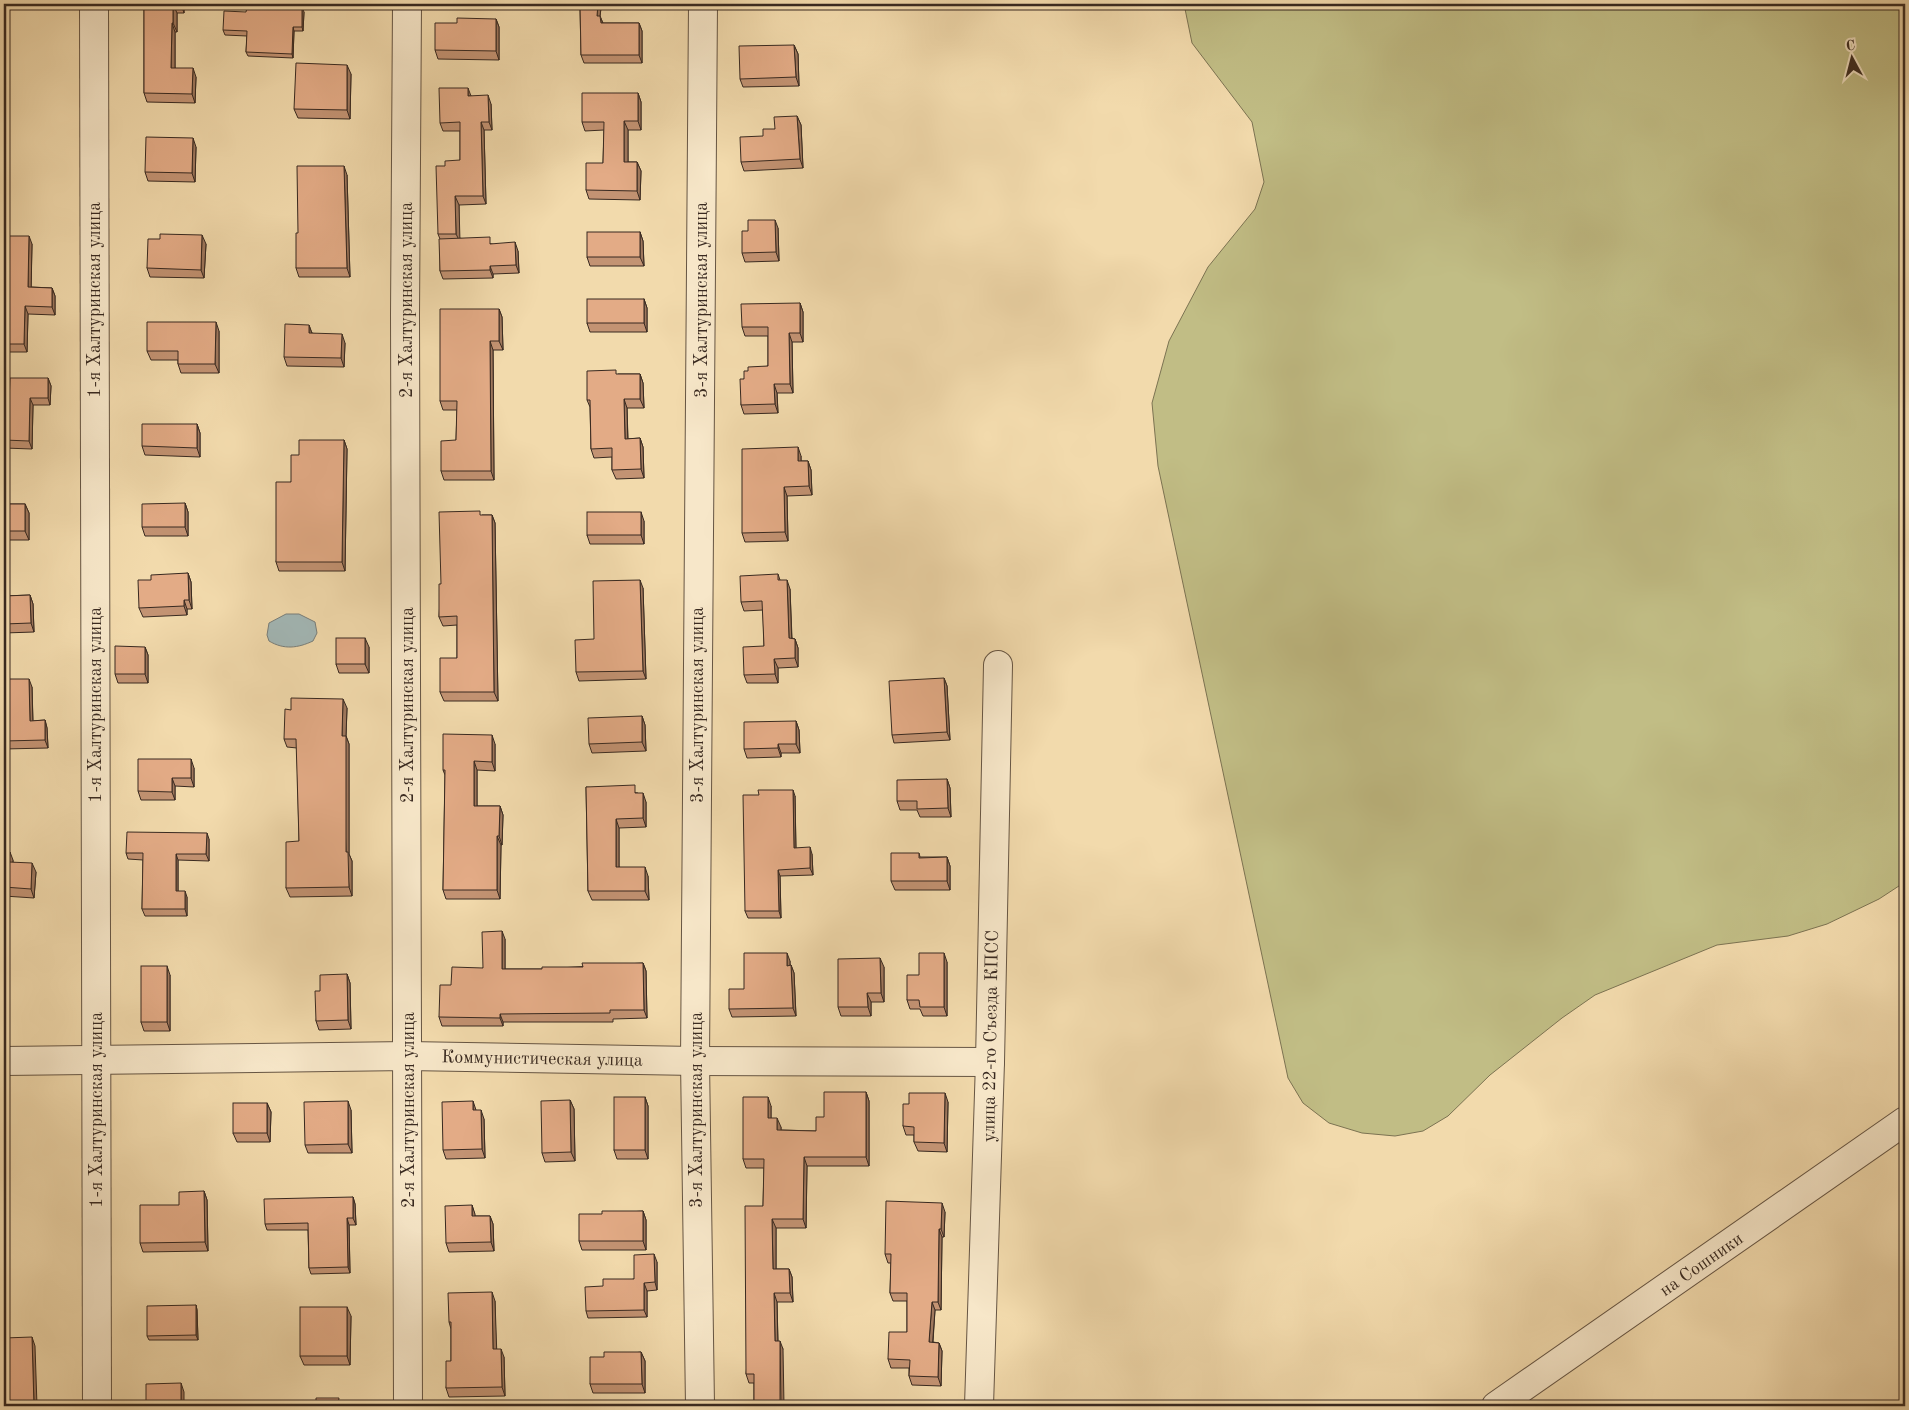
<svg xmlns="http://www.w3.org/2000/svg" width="1909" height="1410" viewBox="0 0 1909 1410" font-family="'Old Standard TT',serif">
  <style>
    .green { fill: #c1bd85; stroke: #7c7352 }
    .water { fill: #a2b7b6; stroke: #787e7a }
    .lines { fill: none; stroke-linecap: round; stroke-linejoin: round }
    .minor-casing { stroke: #665543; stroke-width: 30 }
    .minor { stroke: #f7e7c9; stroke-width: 28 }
    .wall { fill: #c39373; stroke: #382920 }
    .shaded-wall { fill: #9f785e; stroke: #382920 }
    .building { fill: #e3ab86; stroke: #382920 }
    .labels { text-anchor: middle; stroke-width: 4; stroke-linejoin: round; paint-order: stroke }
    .street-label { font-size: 18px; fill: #382920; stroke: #f7e7c9 }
  </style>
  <rect width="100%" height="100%" fill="#f2daac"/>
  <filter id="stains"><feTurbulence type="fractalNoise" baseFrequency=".004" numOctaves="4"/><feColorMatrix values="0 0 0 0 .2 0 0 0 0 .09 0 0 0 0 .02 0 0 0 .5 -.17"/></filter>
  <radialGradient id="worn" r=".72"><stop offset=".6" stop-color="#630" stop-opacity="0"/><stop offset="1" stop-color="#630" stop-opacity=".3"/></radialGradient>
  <polygon class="green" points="1184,4 1905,4 1905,882 1879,899 1827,924 1788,936 1717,945 1595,995 1562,1018 1490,1075 1448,1116 1423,1131 1395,1136 1362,1133 1329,1123 1303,1103 1288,1078 1158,466 1152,403 1169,341 1208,267 1255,209 1264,182 1252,122 1192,43"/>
  <path class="water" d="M 286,614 L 299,614 L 315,622 L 317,633 L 313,641 C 298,648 284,650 269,641 L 267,635 L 269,623 Z"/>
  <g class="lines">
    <defs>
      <g id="minor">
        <polyline points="94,4 97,1406"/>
        <polyline points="407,4 405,316 408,1406"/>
        <polyline points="4,1061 408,1056 695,1061 990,1062"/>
        <polyline points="700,1406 695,1061 703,4"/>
        <polyline points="979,1406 990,1062 998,665"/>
        <polyline points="1496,1406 1905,1121"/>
      </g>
    </defs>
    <use href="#minor" class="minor-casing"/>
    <use href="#minor" class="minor"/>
  </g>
  <g class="wall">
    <polygon points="144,4 184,4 184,13 177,13 177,32 175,32 175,68 196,77 195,103 147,102 144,93"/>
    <polygon points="317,4 340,4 340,8 319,9"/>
    <polygon points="554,4 616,4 616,8 601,8 600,16 603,23 639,23 642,31 642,63 584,63 581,55 580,9 556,9"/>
    <polygon points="246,12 304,12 303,31 294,31 293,58 248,56 246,52 247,36 225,35 223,30"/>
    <polygon points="496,19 499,27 499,60 438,59 435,50"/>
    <polygon points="794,45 798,54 799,86 743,87 740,79"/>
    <polygon points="351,74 350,119 298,118 294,109"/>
    <polygon points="638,93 641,102 641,130 628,130 628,162 637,162 641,171 640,200 589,199 586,190 603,163 604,130 585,131 582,122"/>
    <polygon points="471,96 491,104 492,130 484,130 486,204 459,205 459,238 492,244 518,251 519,273 493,274 493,278 443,279 440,271 440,239 438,234 460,160 460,131 443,131 440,123"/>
    <polygon points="797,116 801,125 803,168 744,171 741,162 763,136"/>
    <polygon points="196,147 195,182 148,181 145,172"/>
    <polygon points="347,175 350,277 299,277 296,268"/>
    <polygon points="778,228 779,261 745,262 742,253"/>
    <polygon points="640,232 643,241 644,266 590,266 587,257"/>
    <polygon points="4,236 32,244 31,287 52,288 55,296 55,315 28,314 27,352 4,352"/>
    <polygon points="160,239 206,244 204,278 150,277 147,268"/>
    <polygon points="644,299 647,308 647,332 590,332 587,323"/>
    <polygon points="800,303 803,312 803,342 792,342 793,393 777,393 778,413 744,414 741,405 744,379 748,371 768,366 768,336 745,336 742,327"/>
    <polygon points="499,309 502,317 503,350 493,350 494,480 444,480 441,471 456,440 457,410 443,410 440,401"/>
    <polygon points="309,325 312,333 345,343 344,367 287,366 284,357"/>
    <polygon points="219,331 219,373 181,373 178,364 178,360 151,360 147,351"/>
    <polygon points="618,374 640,374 643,383 644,408 627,408 628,439 640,438 643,447 644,478 616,479 612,470 612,457 594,458 591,449 590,407 587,400"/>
    <polygon points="48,378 51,386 50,405 33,405 32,449 4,448 4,402 9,402"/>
    <polygon points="197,424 200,433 200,457 145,455 142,446"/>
    <polygon points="344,440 347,449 345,571 279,571 276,562 291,482 299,455"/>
    <polygon points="801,456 801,461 808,461 811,470 812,495 787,496 788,541 745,542 742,533"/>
    <polygon points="185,503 188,512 188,536 145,536 142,527"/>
    <polygon points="4,504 25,504 29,513 29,540 4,540"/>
    <polygon points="482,515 492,515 495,523 498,701 444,701 440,692 457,658 457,625 443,626 439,617 441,584"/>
    <polygon points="644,521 644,544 590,544 587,535"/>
    <polygon points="188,573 191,582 192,609 187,609 187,615 143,617 139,608 151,580"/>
    <polygon points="778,574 780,580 790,589 792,638 795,639 798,648 798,667 778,668 778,683 747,683 744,675 764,646 763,610 744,611 741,602"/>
    <polygon points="643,588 646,679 579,681 576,672 594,639"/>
    <polygon points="30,595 33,604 34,632 4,633 4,596"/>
    <polygon points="145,647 148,655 148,683 118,683 115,674"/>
    <polygon points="369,647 369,673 339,673 336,664"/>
    <polygon points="944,678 947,686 950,740 894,743 892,735"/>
    <polygon points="4,679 32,687 33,721 45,720 47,728 48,748 4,749"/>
    <polygon points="347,708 346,736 349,744 349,854 352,861 352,896 290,897 286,888 299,841 297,748 287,747 284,739"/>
    <polygon points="642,716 645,725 646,751 592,753 589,744"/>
    <polygon points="796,721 799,730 800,753 781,753 781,757 747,758 744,749"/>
    <polygon points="495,744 495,771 477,770 477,806 500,806 503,815 502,845 501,845 500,899 446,899 443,890 445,775 443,770"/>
    <polygon points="194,768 194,787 175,786 175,800 141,800 138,791"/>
    <polygon points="947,779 950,788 951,817 920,817 917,810 900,810 897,801"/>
    <polygon points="586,787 638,793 646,802 646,827 619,828 619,867 648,876 649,900 592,900 588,891"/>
    <polygon points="795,796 796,848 812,854 813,875 780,876 781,918 748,918 745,911"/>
    <polygon points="209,839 209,861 178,860 178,891 187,897 187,916 145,916 142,909 143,860 128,859 126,853"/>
    <polygon points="4,851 13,860 13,862 36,872 34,898 4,896"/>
    <polygon points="919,853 920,857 947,857 950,866 950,890 895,890 891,881"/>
    <polygon points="505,939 505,969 542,969 643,963 646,971 647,1018 613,1019 613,1022 503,1022 503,1026 442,1026 439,1017 451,985 483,968"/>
    <polygon points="790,961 790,965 791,965 794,973 796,1016 732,1017 729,1009 744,989"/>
    <polygon points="947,962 947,1016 923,1016 920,1009 910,1009 907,1000 919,975"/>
    <polygon points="884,967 884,1002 871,1002 871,1016 841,1016 838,1007"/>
    <polygon points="347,974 350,983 351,1029 319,1030 316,1021 320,991"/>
    <polygon points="170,975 170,1031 144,1031 141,1022"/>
    <polygon points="866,1092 869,1101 869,1166 807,1166 806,1228 776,1228 776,1269 789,1269 792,1277 793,1302 777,1302 778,1341 783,1349 754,1406 754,1383 749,1383 746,1374 763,1206 764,1168 746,1168 743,1159 771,1106 771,1118 781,1127 781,1130 816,1131 824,1117"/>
    <polygon points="645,1097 648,1106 648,1159 617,1159 614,1150"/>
    <polygon points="570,1100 574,1109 575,1161 545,1162 542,1153"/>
    <polygon points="948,1102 947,1152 918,1151 914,1142 914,1135 906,1135 903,1126 909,1104"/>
    <polygon points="267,1103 271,1112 270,1142 237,1142 233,1133"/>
    <polygon points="351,1110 352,1153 308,1153 305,1145"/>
    <polygon points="476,1110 484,1119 485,1158 446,1159 443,1150"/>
    <polygon points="204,1191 207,1200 208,1251 143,1252 140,1243 179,1205"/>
    <polygon points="353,1197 355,1204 356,1225 349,1225 350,1273 311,1274 309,1268 308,1230 267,1230 265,1224"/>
    <polygon points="472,1205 475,1216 490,1216 493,1224 494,1251 449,1252 446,1243"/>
    <polygon points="643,1211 646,1220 646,1250 582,1250 579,1241 602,1214"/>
    <polygon points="945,1212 944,1237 942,1237 941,1310 935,1310 933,1342 939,1343 942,1351 941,1386 912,1385 909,1376 909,1368 891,1368 888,1359 907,1332 907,1301 893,1301 890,1293 891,1263 888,1263 885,1254"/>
    <polygon points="657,1262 657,1290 647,1291 647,1317 588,1318 586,1311 603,1286 634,1279"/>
    <polygon points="495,1301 496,1349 504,1357 505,1396 449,1397 446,1388 451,1361 451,1329 449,1322"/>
    <polygon points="196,1305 197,1310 198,1340 149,1340 147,1336"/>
    <polygon points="351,1316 350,1365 304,1365 300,1356"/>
    <polygon points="641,1352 645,1361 645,1393 593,1393 590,1384 604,1357"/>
  </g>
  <g class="shaded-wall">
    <polygon points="173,4 177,13 177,32 173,23"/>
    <polygon points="181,4 184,4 184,13"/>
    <polygon points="598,4 599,4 601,8 600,16 603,24 601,23 597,16"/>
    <polygon points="302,7 304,12 303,31 302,27"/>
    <polygon points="496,19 499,27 499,60 496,51"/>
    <polygon points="172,23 175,32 175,77 171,68"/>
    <polygon points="639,23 642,31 642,63 639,55"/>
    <polygon points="293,27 294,31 293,58 292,54"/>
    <polygon points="794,45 798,54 799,86 796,77"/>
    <polygon points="347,65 351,74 350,119 347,110"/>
    <polygon points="193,68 196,77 195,103 192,94"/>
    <polygon points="468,88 471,96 468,96"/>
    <polygon points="638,93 641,102 641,130 638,121"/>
    <polygon points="488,95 491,104 492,130 489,122"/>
    <polygon points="797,116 801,125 803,168 800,159"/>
    <polygon points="624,121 628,130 628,171 624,162"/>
    <polygon points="481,122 484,130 486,204 483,196"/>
    <polygon points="193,138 196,147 195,182 192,173"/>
    <polygon points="637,162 641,171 640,200 637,191"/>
    <polygon points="344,166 347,175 350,277 347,268"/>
    <polygon points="455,196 459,205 460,242 456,234"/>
    <polygon points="775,220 778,228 779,261 776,252"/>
    <polygon points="640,232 643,241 644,266 640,257"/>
    <polygon points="202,235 206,244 204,278 201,270"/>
    <polygon points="29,236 32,244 31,295 28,287"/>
    <polygon points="515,242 518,251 519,273 516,265"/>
    <polygon points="490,266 493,274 493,278 490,270"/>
    <polygon points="52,288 55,296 55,315 52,307"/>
    <polygon points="644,299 647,308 647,332 644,323"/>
    <polygon points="800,303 803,312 803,342 800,333"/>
    <polygon points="25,306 28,314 27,352 24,344"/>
    <polygon points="499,309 502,317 503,350 499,341"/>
    <polygon points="216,322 219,331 219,373 215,364"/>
    <polygon points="309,325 312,334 309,333"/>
    <polygon points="789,333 792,342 793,393 790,384"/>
    <polygon points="342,334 345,343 344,367 341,358"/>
    <polygon points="490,341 493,350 494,480 491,471"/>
    <polygon points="640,374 643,383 644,408 640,399"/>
    <polygon points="48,378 51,386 50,405 48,398"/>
    <polygon points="774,384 777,393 778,413 775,404"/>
    <polygon points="30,398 33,405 32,449 29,441"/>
    <polygon points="624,399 627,408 628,448 625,439"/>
    <polygon points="197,424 200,433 200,457 197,448"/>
    <polygon points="640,438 643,447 644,478 641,469"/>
    <polygon points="344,440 347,449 345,571 342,562"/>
    <polygon points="798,447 801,456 801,470 798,461"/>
    <polygon points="808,461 811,470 812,495 809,486"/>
    <polygon points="784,487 787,496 788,541 785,532"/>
    <polygon points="185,503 188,512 188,536 185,527"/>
    <polygon points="25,504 29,513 29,540 25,531"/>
    <polygon points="641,512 644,521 644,544 641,535"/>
    <polygon points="492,515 495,523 498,701 494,692"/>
    <polygon points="188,573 191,582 192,609 189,600"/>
    <polygon points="640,580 643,588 646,679 643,671"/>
    <polygon points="787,580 790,589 792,647 789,638"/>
    <polygon points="30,595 33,604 34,632 31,623"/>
    <polygon points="184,600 187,609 187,615 184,606"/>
    <polygon points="365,638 369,647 369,673 365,664"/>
    <polygon points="795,639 798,648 798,667 795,658"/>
    <polygon points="145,647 148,655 148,683 145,674"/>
    <polygon points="774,659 778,668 778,683 775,674"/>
    <polygon points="944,678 947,686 950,740 947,732"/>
    <polygon points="29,679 32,687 33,728 30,721"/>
    <polygon points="343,699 347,708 346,736 349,744 349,854 352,861 352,896 349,887 346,852 342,736"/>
    <polygon points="642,716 645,725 646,751 642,742"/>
    <polygon points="45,720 47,728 48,748 45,740"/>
    <polygon points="796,721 799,730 800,753 796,744"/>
    <polygon points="492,735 495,744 495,771 492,762"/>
    <polygon points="778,744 781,753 781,757 778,748"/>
    <polygon points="191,759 194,768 194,787 191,778"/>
    <polygon points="474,761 477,770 477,815 474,806"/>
    <polygon points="172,778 175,786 175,800 172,792"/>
    <polygon points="947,779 950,788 951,817 948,808"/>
    <polygon points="793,790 795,796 796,855 794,848"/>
    <polygon points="643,793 646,802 646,827 643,818"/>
    <polygon points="500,806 503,815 502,845 499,836"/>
    <polygon points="616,819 619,828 619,876 616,867"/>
    <polygon points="207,833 209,839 209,861 206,854"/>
    <polygon points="497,836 501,845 500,899 497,890"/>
    <polygon points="810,847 812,854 813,875 810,868"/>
    <polygon points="10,852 13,860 12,870 9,862"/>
    <polygon points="176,854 178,860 178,897 176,891"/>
    <polygon points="947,857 950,866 950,890 947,881"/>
    <polygon points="32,863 36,872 34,898 31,889"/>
    <polygon points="645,867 648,876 649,900 645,891"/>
    <polygon points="778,870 780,876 781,918 779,911"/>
    <polygon points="185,891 187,897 187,916 185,909"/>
    <polygon points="502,931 505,939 505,977 502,969"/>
    <polygon points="787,953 790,961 790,974 787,966"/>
    <polygon points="944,953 947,962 947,1016 944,1007"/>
    <polygon points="880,958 884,967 884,1002 881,993"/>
    <polygon points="643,963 646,971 647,1018 644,1010"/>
    <polygon points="791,965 794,973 796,1016 793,1008"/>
    <polygon points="167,966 170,975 170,1031 167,1022"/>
    <polygon points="347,974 350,983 351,1029 348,1020"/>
    <polygon points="867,993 871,1002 871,1016 868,1007"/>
    <polygon points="500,1014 503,1022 503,1026 500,1018"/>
    <polygon points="866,1092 869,1101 869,1166 866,1157"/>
    <polygon points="945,1093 948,1102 947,1152 944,1143"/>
    <polygon points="645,1097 648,1106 648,1159 645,1150"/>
    <polygon points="768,1097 771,1106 771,1127 768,1118"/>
    <polygon points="570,1100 574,1109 575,1161 571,1152"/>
    <polygon points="348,1101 351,1110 352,1153 348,1144"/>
    <polygon points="473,1101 476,1110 476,1119 473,1110"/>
    <polygon points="267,1103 271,1112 270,1142 267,1133"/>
    <polygon points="481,1110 484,1119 485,1158 482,1149"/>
    <polygon points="777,1118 781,1127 781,1139 777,1130"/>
    <polygon points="804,1157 807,1166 806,1228 803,1219"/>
    <polygon points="204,1191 207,1200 208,1251 205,1242"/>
    <polygon points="353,1197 355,1204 356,1225 353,1218"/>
    <polygon points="942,1203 945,1212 944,1237 941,1229"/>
    <polygon points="472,1205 475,1214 475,1225 472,1216"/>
    <polygon points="643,1211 646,1220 646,1250 643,1241"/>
    <polygon points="490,1216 493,1224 494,1251 491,1242"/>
    <polygon points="347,1218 349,1225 350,1273 348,1267"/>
    <polygon points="772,1219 776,1228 776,1278 773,1269"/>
    <polygon points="939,1229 942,1237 941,1310 938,1302"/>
    <polygon points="654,1254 657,1262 657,1290 655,1282"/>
    <polygon points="789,1269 792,1277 793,1302 790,1293"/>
    <polygon points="644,1283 647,1291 647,1317 644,1310"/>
    <polygon points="492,1292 495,1301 497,1358 493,1349"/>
    <polygon points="774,1293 777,1302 778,1349 775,1341"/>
    <polygon points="932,1302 935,1310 932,1351 929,1342"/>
    <polygon points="196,1305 197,1310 198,1340 196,1335"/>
    <polygon points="347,1307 351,1316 350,1365 347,1356"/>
    <polygon points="32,1337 35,1346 37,1406 34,1406"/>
    <polygon points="780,1341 783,1349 784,1406 781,1406"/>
    <polygon points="939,1343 942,1351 941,1386 938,1377"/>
    <polygon points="501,1349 504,1357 505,1396 502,1387"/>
    <polygon points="641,1352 645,1361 645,1393 642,1384"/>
    <polygon points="181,1383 184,1392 184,1406 181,1406"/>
  </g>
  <g class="building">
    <polygon points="144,4 181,4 173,4 173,23 172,23 171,68 193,68 192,94 144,93"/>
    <polygon points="580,4 598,4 597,16 600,16 601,23 639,23 639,55 581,55"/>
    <polygon points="247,7 302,7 302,27 293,27 292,54 246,52 247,31 223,30 224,11 246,12"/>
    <polygon points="457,18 496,19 496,51 435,50 435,23 457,23"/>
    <polygon points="794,45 796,77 740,79 739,46"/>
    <polygon points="296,63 347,65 347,110 294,109"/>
    <polygon points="439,88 468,88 468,96 488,95 489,122 481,122 483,196 455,196 456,234 438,234 436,166 445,166 445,161 460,160 460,122 440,123"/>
    <polygon points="582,93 638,93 638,121 624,121 624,162 637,162 637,191 586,190 586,163 603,163 604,122 582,122"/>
    <polygon points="797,116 800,159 741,162 740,137 763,136 763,129 775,129 774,117"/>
    <polygon points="146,137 193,138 192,173 145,172"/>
    <polygon points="297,166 344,166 347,268 296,268 296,233 298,233"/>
    <polygon points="748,220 775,220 776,252 742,253 742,231 748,231"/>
    <rect x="587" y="232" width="53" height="25"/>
    <polygon points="160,234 202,235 201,270 147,268 148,239 160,239"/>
    <polygon points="4,236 29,236 28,287 52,288 52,307 25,306 24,344 4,344"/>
    <polygon points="490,237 490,244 515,242 516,265 490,266 490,270 440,271 439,239"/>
    <rect x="587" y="299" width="57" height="24"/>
    <polygon points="800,303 800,333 789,333 790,384 774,384 775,404 741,405 740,379 744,379 744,371 748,371 748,367 768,366 768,327 742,327 741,304"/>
    <polygon points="440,309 499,309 499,341 490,341 491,471 441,471 441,441 456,440 457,401 440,401"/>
    <polygon points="147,322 216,322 215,364 178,364 178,351 147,351"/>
    <polygon points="285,324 309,325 309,333 342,334 341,358 284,357"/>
    <polygon points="616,370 616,374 640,374 640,399 624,399 625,439 640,438 641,469 612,470 612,448 591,449 590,400 587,400 587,371"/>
    <polygon points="10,378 48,378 48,398 30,398 29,441 4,440 4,402 9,402"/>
    <polygon points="142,424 197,424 197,448 142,446"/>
    <polygon points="299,440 344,440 342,562 276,562 276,482 291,482 291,455 299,455"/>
    <polygon points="798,447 798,461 808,461 809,486 784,487 785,532 742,533 742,449"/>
    <polygon points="185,503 185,527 142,527 142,504"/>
    <rect x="4" y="504" width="21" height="27"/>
    <polygon points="480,511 480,515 492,515 494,692 440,692 440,658 457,658 457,616 439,617 439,584 441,584 439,512"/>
    <rect x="587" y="512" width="54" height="23"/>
    <polygon points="188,573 189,600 184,600 184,606 139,608 138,580 151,580 151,575"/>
    <polygon points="778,574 778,580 787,580 789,638 795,639 795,658 774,659 775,674 744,675 743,647 764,646 762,601 741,602 740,576"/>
    <polygon points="640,580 643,671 576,672 575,640 594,639 593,581"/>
    <polygon points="30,595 31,623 4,624 4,596"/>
    <rect x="336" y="638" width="29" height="26"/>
    <polygon points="115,646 145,647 145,674 115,674"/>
    <polygon points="944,678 947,732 892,735 889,681"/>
    <polygon points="4,679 29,679 30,721 45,720 45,740 4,741"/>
    <polygon points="291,698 343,699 342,736 346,736 346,852 348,852 349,887 286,888 286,842 299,841 296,739 284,739 285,709 291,710"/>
    <polygon points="642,716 642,742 589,744 588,718"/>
    <polygon points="796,721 796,744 778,744 778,748 744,749 744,722"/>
    <polygon points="443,734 492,735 492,762 474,761 474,806 500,806 499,836 497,836 497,890 443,890 445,770 443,770"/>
    <polygon points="138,759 191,759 191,778 172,778 172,792 138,791"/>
    <polygon points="947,779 948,808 917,809 917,801 897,801 897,780"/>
    <polygon points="635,785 635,793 643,793 643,818 616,819 616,867 645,867 645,891 588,891 586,787"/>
    <polygon points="758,790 793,790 794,848 810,847 810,868 778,870 779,911 745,911 743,795 759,795"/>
    <polygon points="127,832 207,833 206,854 176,854 176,891 185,891 185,909 142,909 143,853 126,853"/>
    <polygon points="4,851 10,852 9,862 32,863 31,889 4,887"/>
    <polygon points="891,853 919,853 919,858 947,857 947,881 891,881"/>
    <polygon points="502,931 502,969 542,969 542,967 583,967 582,963 643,963 644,1010 610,1010 610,1013 500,1014 500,1018 439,1017 440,985 451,985 452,967 483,968 482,932"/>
    <polygon points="744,953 787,953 787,966 791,965 793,1008 729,1009 729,989 744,989"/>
    <polygon points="919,953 944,953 944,1007 920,1007 919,1000 907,1000 907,975 919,975"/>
    <polygon points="880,958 881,993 867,993 868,1007 838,1007 838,959"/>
    <rect x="141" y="966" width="26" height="56"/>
    <polygon points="347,974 348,1020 316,1021 315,991 320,991 320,975"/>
    <polygon points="824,1092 866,1092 866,1157 804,1157 803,1219 772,1219 773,1269 789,1269 790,1293 774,1293 775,1341 780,1341 780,1405 789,1405 789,1406 754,1406 754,1374 746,1374 745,1206 763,1206 764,1159 743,1159 743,1097 768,1097 768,1118 777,1118 777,1130 816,1131 816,1117 824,1117"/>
    <polygon points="909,1093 945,1093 944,1143 914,1142 914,1127 903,1126 903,1104 909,1104"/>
    <rect x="614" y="1097" width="31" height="53"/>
    <polygon points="570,1100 571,1152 542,1153 541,1101"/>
    <polygon points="348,1101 348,1144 305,1145 304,1102"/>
    <polygon points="473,1101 473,1110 481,1110 482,1149 443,1150 442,1102"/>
    <rect x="233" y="1103" width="34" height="30"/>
    <polygon points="204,1191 205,1242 140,1243 140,1205 179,1205 179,1192"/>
    <polygon points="353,1197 353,1218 347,1218 348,1267 309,1268 308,1223 265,1224 264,1199"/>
    <polygon points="886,1201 942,1203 941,1229 939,1229 938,1302 932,1302 929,1342 939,1343 938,1377 909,1376 910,1360 888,1359 889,1332 907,1332 907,1293 890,1293 891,1254 885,1254"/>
    <polygon points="472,1205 472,1216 490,1216 491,1242 446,1243 445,1206"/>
    <polygon points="602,1211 643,1211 643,1241 579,1241 579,1214 602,1214"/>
    <polygon points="654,1254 655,1282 644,1283 644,1310 586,1311 585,1287 603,1286 603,1279 634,1279 634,1255"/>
    <polygon points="492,1292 493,1349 501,1349 502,1387 446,1388 446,1361 451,1361 451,1322 449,1322 448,1293"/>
    <polygon points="196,1305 196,1335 147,1336 147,1306"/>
    <rect x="300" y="1307" width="47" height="49"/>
    <polygon points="32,1337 34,1406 4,1406 4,1338"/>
    <polygon points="604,1352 641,1352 642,1384 590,1384 590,1357 604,1357"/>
    <polygon points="181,1383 181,1406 146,1406 146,1384"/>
    <polygon points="316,1398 339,1398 338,1405 344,1405 344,1406 316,1406"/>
    <polygon points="884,1405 926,1406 884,1406"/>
  </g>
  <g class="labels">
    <g class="street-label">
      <text transform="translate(94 300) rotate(-90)" y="6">1-я Халтуринская улица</text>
      <text transform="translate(406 300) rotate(-90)" y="6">2-я Халтуринская улица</text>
      <text transform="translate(701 300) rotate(-90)" y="6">3-я Халтуринская улица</text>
      <text transform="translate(95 705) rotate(-90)" y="6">1-я Халтуринская улица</text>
      <text transform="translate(407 705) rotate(-90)" y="6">2-я Халтуринская улица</text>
      <text transform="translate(697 705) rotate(-90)" y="6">3-я Халтуринская улица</text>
      <text transform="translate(990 1036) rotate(-89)" y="6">улица 22-го Съезда КПСС</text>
      <text transform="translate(542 1058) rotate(1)" y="6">Коммунистическая улица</text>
      <text transform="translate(96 1110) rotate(-90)" y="6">1-я Халтуринская улица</text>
      <text transform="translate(408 1110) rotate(-90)" y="6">2-я Халтуринская улица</text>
      <text transform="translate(696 1110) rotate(-90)" y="6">3-я Халтуринская улица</text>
      <text transform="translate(1701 1264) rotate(-35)" y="6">на Сошники</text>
    </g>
  </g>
  <rect width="1909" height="1410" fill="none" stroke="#f2daac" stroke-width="20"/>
  <rect x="5" y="5" width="1899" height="1400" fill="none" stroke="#382920" stroke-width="2.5"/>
  <rect x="10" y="10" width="1889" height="1390" fill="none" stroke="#382920"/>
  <g transform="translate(1852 58) rotate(353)" stroke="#f7e7c9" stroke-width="4" paint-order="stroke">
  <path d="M0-4L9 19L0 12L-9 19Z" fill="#382920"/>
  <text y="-8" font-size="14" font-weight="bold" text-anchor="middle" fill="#382920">С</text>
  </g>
  <rect width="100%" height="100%" filter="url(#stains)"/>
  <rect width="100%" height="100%" fill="url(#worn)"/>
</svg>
